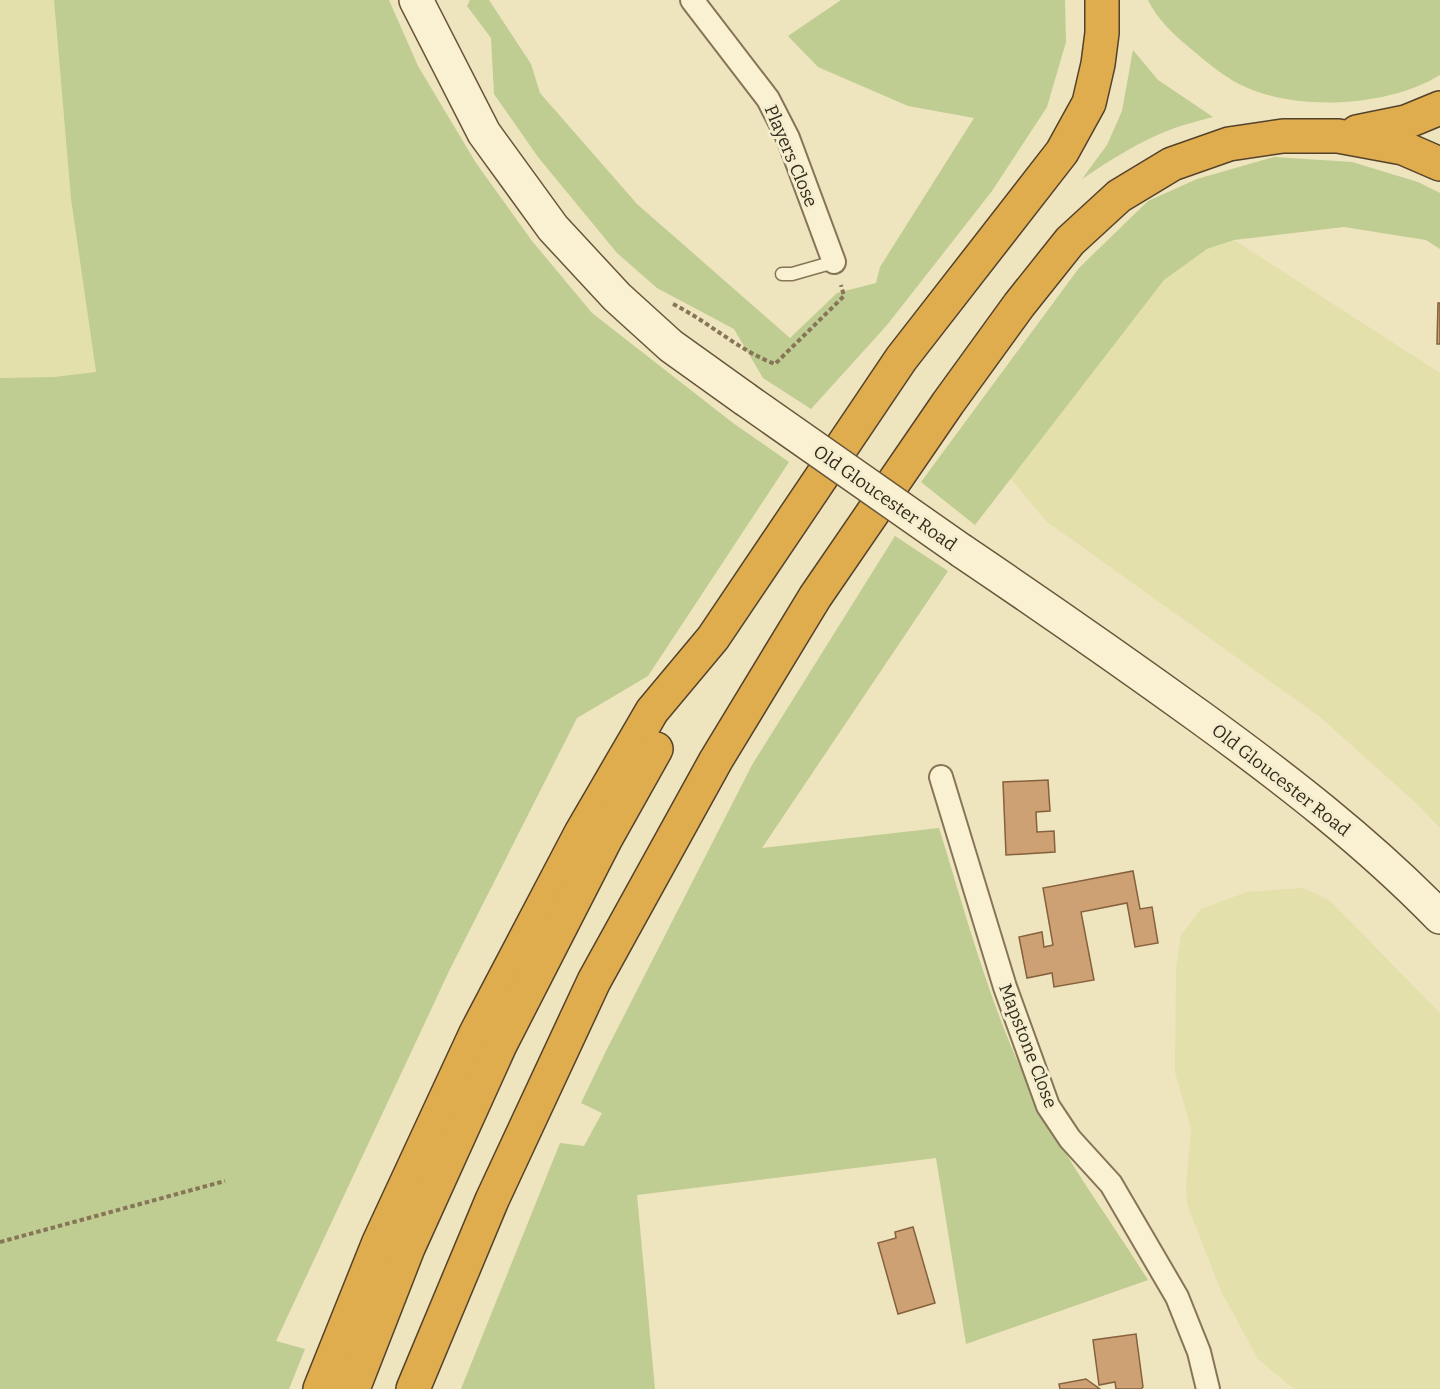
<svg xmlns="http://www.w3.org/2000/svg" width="1440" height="1389" viewBox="0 0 1440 1389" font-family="Bitter,serif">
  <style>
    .farmland { fill: #e3e0ac }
    .green { fill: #bfcc92 }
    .building { fill: #cda174; stroke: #85613d; stroke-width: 1.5 }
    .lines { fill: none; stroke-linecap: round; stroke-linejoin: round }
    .lane-casing { stroke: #867557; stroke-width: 15 }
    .street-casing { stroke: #867557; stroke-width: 26 }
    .secondary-casing { stroke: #68563a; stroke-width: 36 }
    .highway-casing { stroke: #54422c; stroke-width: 36 }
    .path { stroke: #867557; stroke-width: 4; stroke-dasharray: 4.5 3; stroke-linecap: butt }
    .lane { stroke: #f9f1d1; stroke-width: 12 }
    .street { stroke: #f9f1d1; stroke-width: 22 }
    .secondary { stroke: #f9f1d1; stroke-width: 33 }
    .highway { stroke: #dfad4d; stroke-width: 33 }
    .secondary-bridge-casing { stroke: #68563a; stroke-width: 36; stroke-linecap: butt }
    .secondary-bridge { stroke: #f9f1d1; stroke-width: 33 }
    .labels { text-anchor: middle; stroke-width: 6; stroke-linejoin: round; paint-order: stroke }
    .street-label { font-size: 18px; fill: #352b1c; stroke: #f5eece }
  </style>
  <rect width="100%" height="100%" fill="#eee4be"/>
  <g class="farmland">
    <polygon points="0,0 54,0 71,199 96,373 54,377 0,378"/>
    <polygon points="1234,240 1440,373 1440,828 1415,802 1320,717 1046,521 1010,478 1164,280 1207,249"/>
    <polygon points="1303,888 1329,900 1440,1013 1440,1389 1294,1389 1258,1359 1221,1291 1187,1204 1186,1186 1191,1128 1175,1072 1176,969 1181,935 1201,909 1247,892"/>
  </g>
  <g class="green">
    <polygon points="54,0 389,0 418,66 476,163 532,241 592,313 733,423 789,462 648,676 577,718 450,969 276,1341 305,1349 289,1389 0,1389 0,378 54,377 96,372 71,199"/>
    <polygon points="470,0 489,0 531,64 540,93 637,204 790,338 837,293 876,283 880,267 974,118 908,106 818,67 788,36 841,0 1065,0 1066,42 1047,107 992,191 887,325 811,409 763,378 734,329 657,288 617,253 538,157 494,94 491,38 467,6"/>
    <path d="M 1148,0 L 1440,0 L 1440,75 C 1390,106 1304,111 1250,89 C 1227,80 1208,63 1190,48 C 1174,35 1157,19 1148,0 Z"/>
    <path d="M 1133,50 L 1158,80 L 1213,117 C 1199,121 1185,124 1172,129 C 1140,141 1110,160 1082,179 L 1107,145 L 1122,111 Z"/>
    <polygon points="1274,157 1352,162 1418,182 1440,193 1440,249 1426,240 1344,227 1234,240 1207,249 1164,280 975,525 921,482 1079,268 1148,201 1197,179"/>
    <path d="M 895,536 L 948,571 L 762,848 L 939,828 C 966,914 989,1004 1029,1086 C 1061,1154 1108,1216 1148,1280 L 966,1344 L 936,1158 L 637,1195 L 655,1389 L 461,1389 L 560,1143 L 584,1146 L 602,1113 L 581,1103 L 606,1051 L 752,765 Z"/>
  </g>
  <g class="building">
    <polygon points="1438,303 1440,303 1440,344 1437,344"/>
    <polygon points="1048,780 1050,811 1036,812 1037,832 1054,831 1055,852 1006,855 1003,782"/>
    <polygon points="1133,871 1140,909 1152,907 1158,943 1135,947 1127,903 1081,912 1094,980 1054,987 1052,973 1027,978 1019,937 1042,932 1044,947 1053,945 1043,888"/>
    <polygon points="913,1227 935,1303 898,1314 878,1243 896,1238 895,1232"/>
    <polygon points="1136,1334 1143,1387 1141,1389 1116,1389 1115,1382 1099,1385 1093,1340"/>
    <polygon points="1086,1379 1100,1389 1060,1389 1059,1384"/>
  </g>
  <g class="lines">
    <defs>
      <polyline id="lane" points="782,274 792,274 834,262"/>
      <g id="street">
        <polyline points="692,0 768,99 788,138 834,262"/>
        <polyline points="941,777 1005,987 1048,1106 1070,1139 1111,1184 1177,1297 1199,1352 1208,1389"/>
      </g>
      <g id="secondary">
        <polyline points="416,0 484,133 553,228 617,297 671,346 745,399"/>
        <path d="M 962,551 C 1042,605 1121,660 1200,717 C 1284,778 1367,842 1440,917"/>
      </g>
      <g id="highway">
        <polyline points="1357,132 1406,122 1440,108"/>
        <polyline points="320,1389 379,1242 476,1033 581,833 652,711 713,638 901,359 1062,152 1089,103 1098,64 1102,33 1102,0"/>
        <polyline points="353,1389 408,1248 500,1045 605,840 656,749"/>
        <polyline points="413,1389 492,1200 594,981 716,760 815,597 948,403 1019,305 1070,241 1119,196 1172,164 1229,144 1283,136 1338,136 1403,148 1440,164"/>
      </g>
    </defs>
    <use href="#lane" class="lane-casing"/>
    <use href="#street" class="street-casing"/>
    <use href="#secondary" class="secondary-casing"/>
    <use href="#highway" class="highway-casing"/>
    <g class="path">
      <path d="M 673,304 C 709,322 738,350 775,364 L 844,296 L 841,285"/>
      <polyline points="0,1242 225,1181"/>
    </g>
    <use href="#lane" class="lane"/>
    <use href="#street" class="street"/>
    <use href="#secondary" class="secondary"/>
    <use href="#highway" class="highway"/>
    <defs>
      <polyline id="secondary-bridge" points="745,399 962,551"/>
    </defs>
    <use href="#secondary-bridge" class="secondary-bridge-casing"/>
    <use href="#secondary-bridge" class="secondary-bridge"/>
  </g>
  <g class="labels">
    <g class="street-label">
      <text transform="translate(791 156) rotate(67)" y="6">Players Close</text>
      <text transform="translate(885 498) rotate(35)" y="6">Old Gloucester Road</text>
      <text transform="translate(1281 780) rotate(38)" y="6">Old Gloucester Road</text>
      <text transform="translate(1028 1046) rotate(69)" y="6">Mapstone Close</text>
    </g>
  </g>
</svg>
